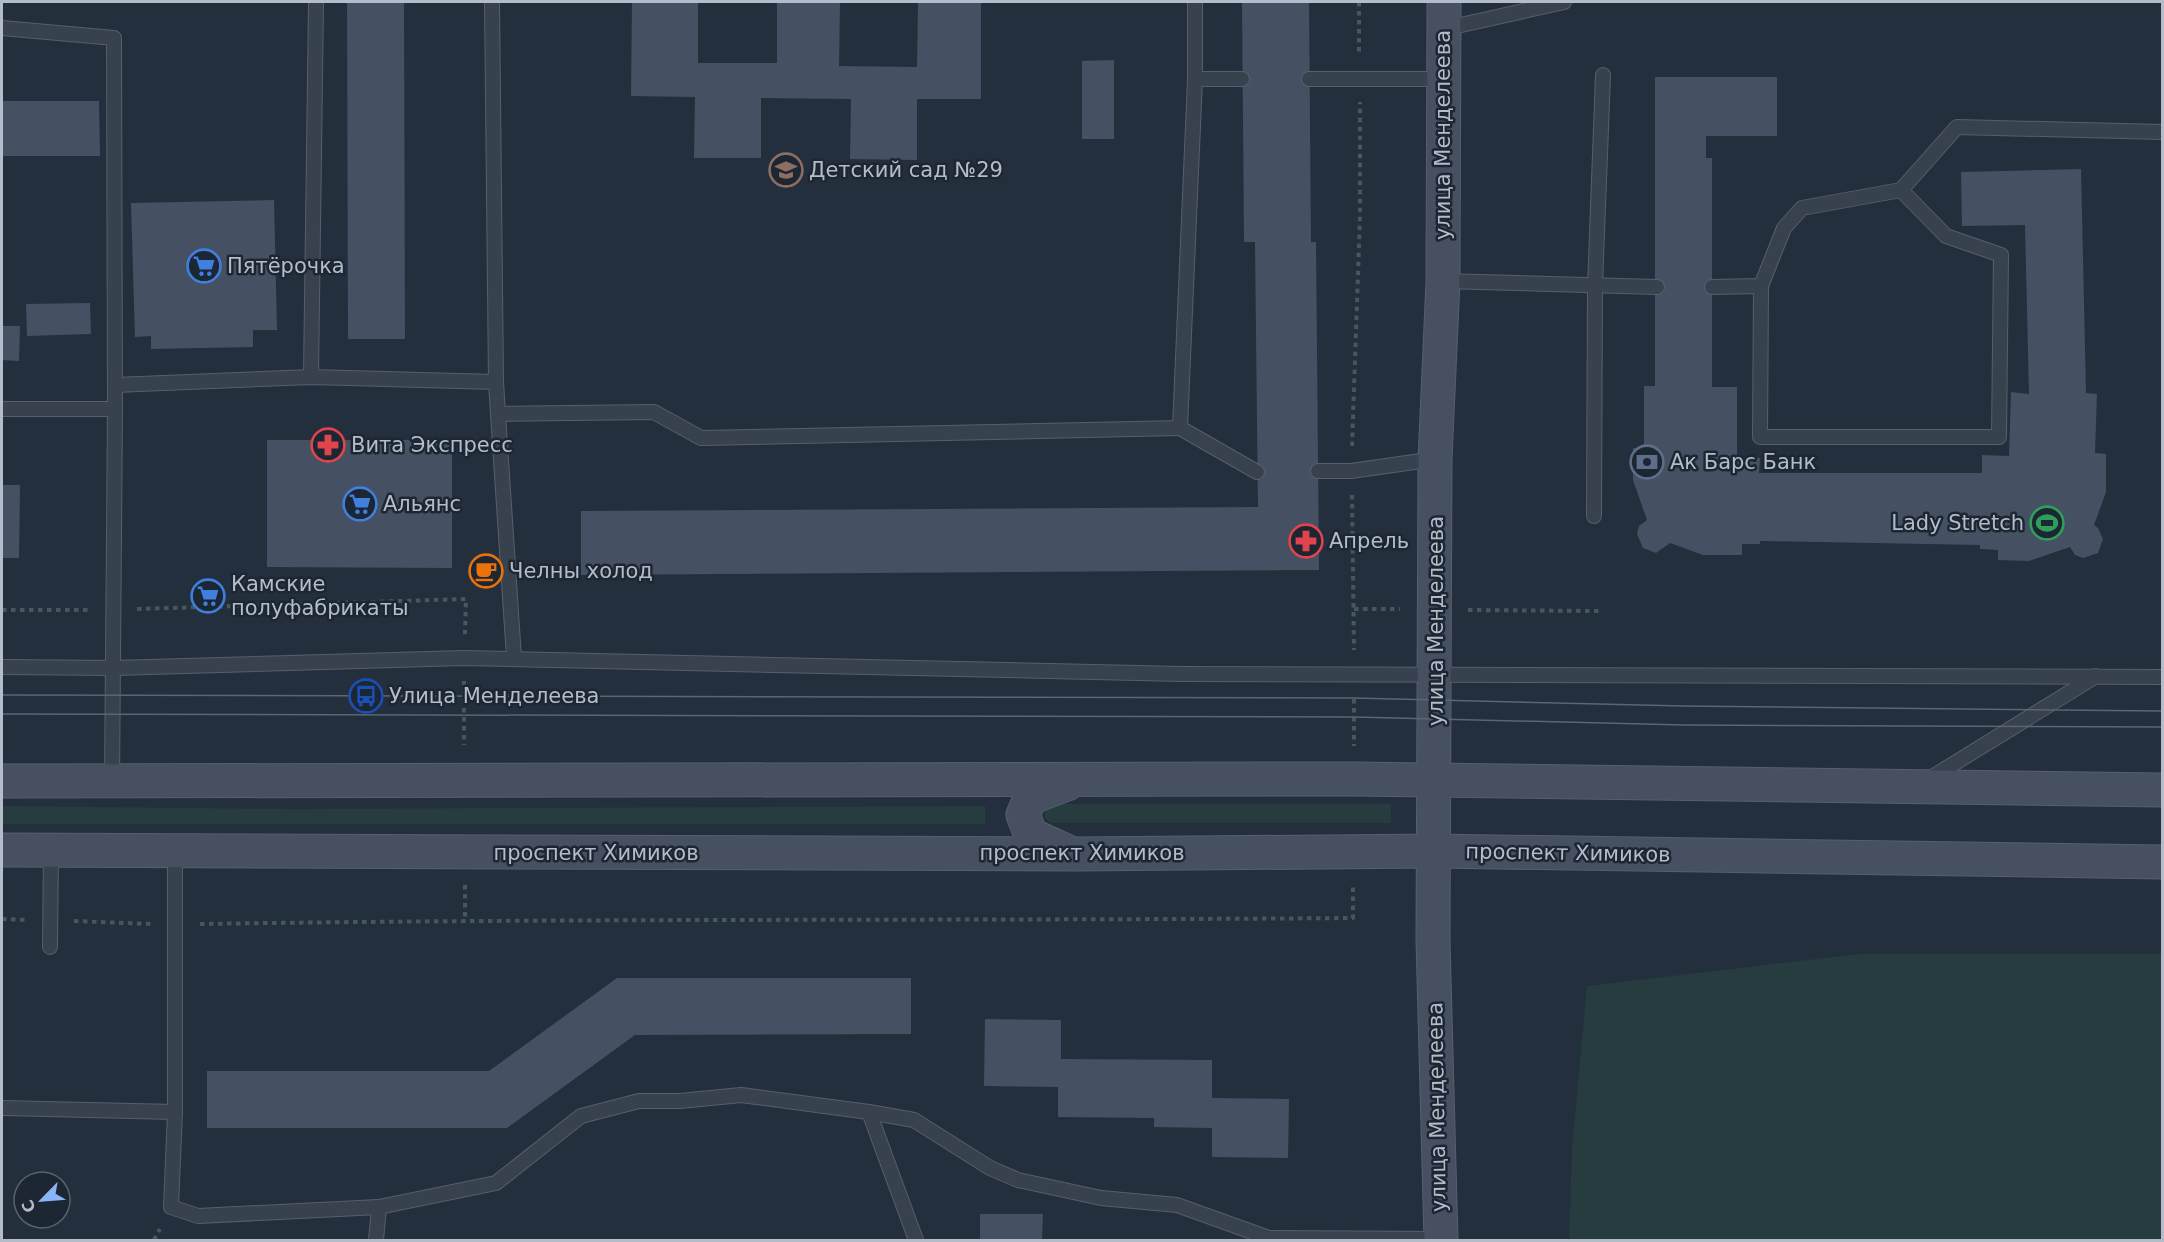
<svg xmlns="http://www.w3.org/2000/svg" width="2164" height="1242" viewBox="0 0 2164 1242" font-family="'DejaVu Sans',sans-serif">
  <style>
    .green { fill: #263c3f }
    .building { fill: #455162 }
    .lines { fill: none; stroke-linecap: round; stroke-linejoin: round }
    .service-casing { stroke: #565f6c; stroke-width: 16 }
    .secondary-casing { stroke: #565f6c; stroke-width: 35 }
    .path { stroke: #44595c; stroke-width: 4; stroke-dasharray: 4.5 4.5; stroke-linecap: butt }
    .service { stroke: #38414e; stroke-width: 14 }
    .secondary { stroke: #465061; stroke-width: 33 }
    .tram { stroke: #5a6575; stroke-width: 1.5 }
    .labels { text-anchor: middle; stroke-width: 5; stroke-linejoin: round; paint-order: stroke }
    .street-label { font-size: 21px; fill: #b4bcc9; stroke: #1d2633 }
    .poi-label { font-size: 21px; fill: #b4bcc9; stroke: #1d2633; text-anchor: start }
  </style>
  <rect width="100%" height="100%" fill="#242f3e"/>
  <g class="green">
    <polygon points="1051,804 1391,804 1391,823 1051,823 1045,818 1045,808"/>
    <polygon points="2,806 292,809 985,806 985,824 2,824"/>
    <polygon points="1859,954 2162,954 2162,1240 1569,1240 1572,1149 1587,986"/>
  </g>
  <g class="building">
    <polygon points="347,2 404,2 405,339 348,339"/>
    <polygon points="632,2 698,2 698,63 777,63 777,2 840,2 839,66 917,67 918,2 981,3 981,99 917,99 917,160 850,159 851,99 761,98 761,158 694,158 695,97 631,96"/>
    <polygon points="1242,2 1309,2 1311,242 1316,242 1319,570 581,575 581,511 1258,507 1255,242 1244,242"/>
    <polygon points="1114,60 1114,139 1082,139 1082,61"/>
    <polygon points="1655,77 1777,77 1777,136 1706,136 1706,158 1712,158 1712,387 1737,387 1737,458 1760,458 1759,473 1982,473 1982,455 2009,456 2011,392 2029,394 2025,225 1962,226 1961,172 2081,169 2086,393 2097,394 2095,453 2106,454 2106,492 2094,525 2098,528 2103,539 2098,553 2083,558 2075,555 2070,547 2029,561 1998,560 1998,550 1980,549 1980,545 1760,541 1760,544 1742,544 1742,555 1703,555 1670,543 1656,553 1643,548 1637,534 1639,526 1647,520 1633,480 1633,448 1644,448 1644,386 1655,386"/>
    <polygon points="2,101 99,101 100,156 2,156"/>
    <polygon points="274,200 277,330 253,330 253,347 151,349 151,336 135,337 131,203"/>
    <polygon points="90,303 91,334 27,336 26,304"/>
    <polygon points="2,326 20,326 19,361 2,360"/>
    <polygon points="267,440 452,440 452,568 267,567"/>
    <polygon points="2,485 20,485 19,558 2,558"/>
    <polygon points="617,978 911,978 911,1034 635,1035 507,1128 207,1128 207,1071 489,1071"/>
    <polygon points="985,1019 1061,1020 1061,1059 1212,1060 1212,1098 1289,1099 1288,1158 1212,1157 1212,1128 1154,1127 1154,1118 1058,1117 1058,1087 984,1086"/>
    <polygon points="980,1214 1043,1214 1042,1240 980,1240"/>
  </g>
  <g class="lines">
    <defs>
      <g id="service">
        <polyline points="492,2 496,382"/>
        <polyline points="1195,2 1195,79 1180,428 1257,472"/>
        <polyline points="2,28 114,38 115,409"/>
        <polyline points="1443,29 1564,2"/>
        <polyline points="1195,79 1242,79"/>
        <polyline points="1309,79 1444,79"/>
        <polyline points="1901,190 1957,127 2162,132"/>
        <polyline points="1443,281 1657,287"/>
        <polyline points="1712,287 1761,286 1760,437 1999,437 2001,255 1946,236 1901,190 1802,208 1784,228 1761,286"/>
        <polyline points="311,377 316,2"/>
        <polyline points="115,385 311,377 496,382 498,414"/>
        <polyline points="2,409 115,409 112,782"/>
        <polyline points="1318,471 1351,471 1435,459"/>
        <polyline points="1594,516 1595,286 1603,75"/>
        <polyline points="514,658 498,414 654,412 701,438 1180,428"/>
        <polyline points="2,667 114,668 464,658 1182,674 2162,677"/>
        <polyline points="1929,779 2096,676"/>
        <polyline points="50,947 51,850"/>
        <polyline points="2,1108 175,1112 175,851"/>
        <polyline points="175,1112 171,1207 198,1216 379,1207 496,1183 581,1116 639,1101 680,1101 741,1095 869,1112 916,1240"/>
        <polyline points="869,1112 914,1120 990,1168 1018,1180 1101,1198 1177,1205 1269,1238"/>
        <polyline points="376,1240 379,1207"/>
        <polyline points="1269,1240 1269,1238 1441,1239"/>
      </g>
      <g id="secondary">
        <polyline points="2,781 1354,779 2162,790"/>
        <polyline points="2,850 1077,854 1434,851 2162,862"/>
        <polyline points="1066,851 1031,835 1023,815 1030,798 1067,784"/>
        <polyline points="1441,1240 1433,940 1435,459 1443,281 1444,2"/>
      </g>
    </defs>
    <use href="#service" class="service-casing"/>
    <use href="#secondary" class="secondary-casing"/>
    <g class="path">
      <polyline points="1359,2 1359,56"/>
      <polyline points="1352,446 1360,217 1360,102"/>
      <polyline points="1352,495 1354,650"/>
      <polyline points="137,609 466,599 465,634"/>
      <polyline points="1354,609 1400,609"/>
      <polyline points="2,610 91,610"/>
      <polyline points="1468,610 1599,611"/>
      <polyline points="464,681 464,745"/>
      <polyline points="1354,699 1354,746"/>
      <polyline points="465,885 465,919"/>
      <polyline points="2,919 28,920"/>
      <polyline points="74,921 151,924"/>
      <path d="M 200,924 C 585,918 969,921 1353,918 L 1353,885"/>
      <polyline points="154,1240 160,1229"/>
    </g>
    <use href="#service" class="service"/>
    <use href="#secondary" class="secondary"/>
    <g class="tram">
      <polyline points="2,695 1354,698 1683,706 2162,711"/>
      <polyline points="2,714 1354,717 1684,725 2162,727"/>
    </g>
  </g>
  <defs>
    <symbol id="school-ring" viewBox="-11 -11 22 22"><circle r="9.5" fill="#1d2633" stroke="#8d6e63" stroke-width="1.5"/><path d="M0-5L7-2L0 1L-7-2ZM-4 1L0 2.5L4 1V4Q0 6-4 4Z" fill="#8d6e63"/></symbol>
    <symbol id="supermarket-ring" viewBox="-11 -11 22 22"><circle r="9.5" fill="#1d2633" stroke="#3f7fe0" stroke-width="1.5"/><path d="M-6-5.5h2.5l.6 2H6L4.5 2H-2.5L-4.4-4H-6ZM-1.5 3.2a1.3 1.3 0 1 0 .1 0ZM3 3.2a1.3 1.3 0 1 0 .1 0Z" fill="#3f7fe0"/></symbol>
    <symbol id="pharmacy-ring" viewBox="-11 -11 22 22"><circle r="9.5" fill="#1d2633" stroke="#e0444e" stroke-width="1.5"/><path d="M-2-6h4v4h4v4h-4v4h-4v-4h-4v-4h4Z" fill="#e0444e"/></symbol>
    <symbol id="bank-ring" viewBox="-11 -11 22 22"><circle r="9.5" fill="#1d2633" stroke="#5c6f8a" stroke-width="1.5"/><path d="M-6-4H6V4H-6ZM0-2.3a2.3 2.3 0 1 0 0 4.6a2.3 2.3 0 1 0 0-4.6Z" fill="#5c6f8a"/></symbol>
    <symbol id="stadium-ring" viewBox="-11 -11 22 22"><circle r="9.5" fill="#1d2633" stroke="#2e9e5b" stroke-width="1.5"/><path d="M0-5a6.5 5 0 1 0 0 10a6.5 5 0 1 0 0-10ZM-3.5-1.8h7v3.6h-7Z" fill="#2e9e5b"/></symbol>
    <symbol id="cafe-ring" viewBox="-11 -11 22 22"><circle r="9.5" fill="#1d2633" stroke="#e8710a" stroke-width="1.5"/><path d="M-5.5-4.5H6V0H3Q3 3.5 0 3.5H-2.5Q-5.5 3.5-5.5 0ZM3-3.2v2h1.7v-2ZM-6 4.5H4V6H-6Z" fill="#e8710a"/></symbol>
    <symbol id="bus-ring" viewBox="-11 -11 22 22"><circle r="9.5" fill="#1d2633" stroke="#1a4fb4" stroke-width="1.5"/><path d="M-5-6H5V4H4V6H2V4H-2V6H-4V4H-5ZM-3.5-4V0h7V-4ZM-3.5 1.2v1.5H-2V1.2ZM2 1.2v1.5H3.5V1.2Z" fill="#1a4fb4"/></symbol>
  </defs>
  <g fill-rule="evenodd">
    <use href="#school-ring" x="767" y="151" width="38" height="38"/>
    <use href="#supermarket-ring" x="185" y="247" width="38" height="38"/>
    <use href="#pharmacy-ring" x="309" y="426" width="38" height="38"/>
    <use href="#bank-ring" x="1628" y="443" width="38" height="38"/>
    <use href="#supermarket-ring" x="341" y="485" width="38" height="38"/>
    <use href="#stadium-ring" x="2028" y="504" width="38" height="38"/>
    <use href="#pharmacy-ring" x="1287" y="522" width="38" height="38"/>
    <use href="#cafe-ring" x="467" y="552" width="38" height="38"/>
    <use href="#supermarket-ring" x="189" y="577" width="38" height="38"/>
    <use href="#bus-ring" x="347" y="677" width="38" height="38"/>
  </g>
  <g class="labels">
    <g class="street-label">
      <text transform="translate(1443 135) rotate(-90)" y="7">улица Менделеева</text>
      <text transform="translate(1436 621) rotate(-90)" y="7">улица Менделеева</text>
      <text x="596" y="860">проспект Химиков</text>
      <text x="1082" y="860">проспект Химиков</text>
      <text transform="translate(1568 853) rotate(1)" y="7">проспект Химиков</text>
      <text transform="translate(1437 1107) rotate(-91)" y="7">улица Менделеева</text>
    </g>
    <g class="poi-label">
      <text x="809" y="177">Детский сад №29</text>
      <text x="227" y="273">Пятёрочка</text>
      <text x="351" y="452">Вита Экспресс</text>
      <text x="1670" y="469">Ак Барс Банк</text>
      <text x="383" y="511">Альянс</text>
      <text x="2024" y="530" text-anchor="end">Lady Stretch</text>
      <text x="1329" y="548">Апрель</text>
      <text x="509" y="578">Челны холод</text>
      <text x="231" y="591">Камские<tspan x="231" dy="24">полуфабрикаты</tspan></text>
      <text x="389" y="703">Улица Менделеева</text>
    </g>
  </g>
  <rect width="2164" height="1242" fill="none" stroke="#b4bcc9" stroke-width="6"/>
  <g transform="translate(42 1200) rotate(245)"><circle r="28" fill="#1d2633" stroke="#59626f" stroke-width="1.5"/>
  <path d="M0-4.5L10 22L0 15L-10 22Z" fill="#8ab4f8"/>
  <text y="-9" font-size="16" font-weight="bold" text-anchor="middle" fill="#b4bcc9">С</text>
  </g>
</svg>
